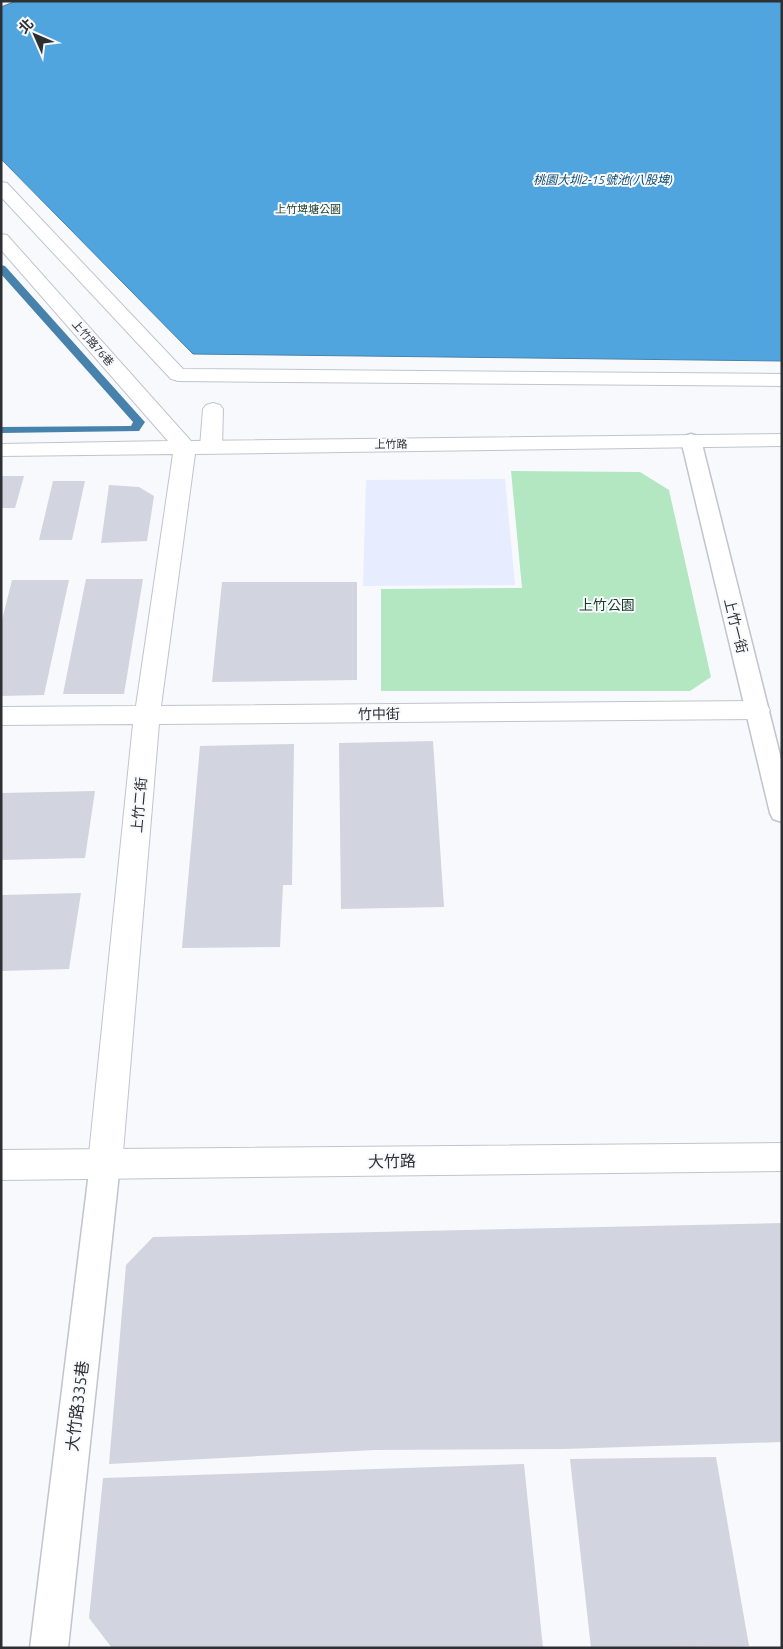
<svg xmlns="http://www.w3.org/2000/svg" width="783" height="1649" viewBox="0 0 783 1649" font-family="Ubuntu,'Noto Sans TC',sans-serif">
  <style>
    .built { fill: #e7ecfe }
    .green { fill: #b3e7c2 }
    .water { fill: #50a5df; stroke: #4682ab }
    .lines { fill: none; stroke-linecap: round; stroke-linejoin: round }
    .stream { fill: #4682ab; fill-rule: evenodd }
    .building { fill: #d2d5df }
    .service-casing { stroke: #c1c4cd; stroke-width: 3 }
    .pedestrian-casing { stroke: #c1c4cd; stroke-width: 2 }
    .minor-casing { stroke: #c1c4cd; stroke-width: 2 }
    .secondary-casing { stroke: #c1c4cd; stroke-width: 2 }
    .service { fill: #fff; fill-rule: evenodd }
    .pedestrian { fill: #fff; fill-rule: evenodd }
    .minor { fill: #fff; fill-rule: evenodd }
    .secondary { fill: #fff; fill-rule: evenodd }
    .labels { text-anchor: middle; stroke-width: 4; stroke-linejoin: round; paint-order: stroke }
    .far-park-label { font-size: 11px; fill: #183c25; stroke: #f8f9fd }
    .far-street-label { font-size: 11px; fill: #2e2f33; stroke: #f8f9fd }
    .far-water-label { font-size: 12px; font-style: italic; fill: #074b71; stroke: #f8f9fd }
    .park-label { font-size: 14px; fill: #183c25; stroke: #f8f9fd }
    .street-label { font-size: 14px; fill: #2e2f33; stroke: #f8f9fd }
    .near-street-label { font-size: 16px; fill: #2e2f33; stroke: #f8f9fd }
  </style>
  <rect width="100%" height="100%" fill="#f8f9fd"/>
  <polygon class="built" points="505,479 515,585 363,586 366,480"/>
  <polygon class="green" points="511,471 640,472 669,490 711,677 690,691 381,691 381,589 522,588"/>
  <polygon class="water" points="16,1 782,1 782,361 193,354 1,159 1,7"/>
  <g class="lines">
    <polygon class="stream" points="1,265 5,266 143,420 145,422 139,431 1,433 1,427 131,426 133,422 1,274"/>
  </g>
  <g class="building">
    <polygon points="1,476 24,476 15,508 1,508"/>
    <polygon points="53,481 85,481 72,540 39,540"/>
    <polygon points="109,485 139,487 154,496 147,541 101,543"/>
    <polygon points="86,579 143,579 124,694 63,694"/>
    <polygon points="12,580 69,580 44,695 1,696 1,624"/>
    <polygon points="222,582 357,582 357,680 212,682"/>
    <polygon points="433,741 444,907 341,909 339,743"/>
    <polygon points="294,744 292,885 283,885 280,947 182,948 200,746"/>
    <polygon points="95,791 85,858 1,860 1,793"/>
    <polygon points="81,893 69,969 1,971 1,895"/>
    <polygon points="782,1223 782,1442 563,1449 374,1450 109,1464 126,1265 153,1237"/>
    <polygon points="716,1457 749,1646 591,1648 570,1459"/>
    <polygon points="524,1464 543,1648 112,1648 89,1618 103,1478"/>
  </g>
  <g class="lines">
    <defs>
      <g id="service">
        <polygon points="691,434 698,436 701,440 782,763 782,822 773,819 770,813 681,440 684,436"/>
        <polygon points="105,1151 116,1155 120,1164 68,1648 30,1648 90,1164 94,1155"/>
      </g>
      <g id="pedestrian">
        <polygon points="1,182 7,183 183,369 782,374 782,386 178,381 171,379 1,197"/>
        <polygon points="213,403 220,405 223,409 222,447 219,452 211,453 203,452 200,447 203,409 206,405"/>
      </g>
      <polygon id="minor" points="1,234 7,235 191,441 782,434 782,446 195,454 161,706 757,701 766,704 770,710 766,716 757,719 159,724 122,1164 117,1174 105,1179 93,1174 88,1164 133,724 1,725 1,707 136,706 173,454 1,456 1,444 168,441 1,250"/>
      <polygon id="secondary" points="782,1143 782,1171 1,1180 1,1150"/>
    </defs>
    <use href="#service" class="service-casing"/>
    <use href="#pedestrian" class="pedestrian-casing"/>
    <use href="#minor" class="minor-casing"/>
    <use href="#secondary" class="secondary-casing"/>
    <use href="#service" class="service"/>
    <use href="#pedestrian" class="pedestrian"/>
    <use href="#minor" class="minor"/>
    <use href="#secondary" class="secondary"/>
  </g>
  <g class="labels">
    <g class="far-park-label">
      <text x="308" y="213">上竹埤塘公園</text>
    </g>
    <g class="far-street-label">
      <text transform="translate(93 343) rotate(49)" y="4">上竹路76巷</text>
      <text transform="translate(391 444) rotate(-1)" y="4">上竹路</text>
    </g>
    <g class="far-water-label">
      <text x="603" y="184">桃園大圳2-15號池(八股埤)</text>
    </g>
    <g class="park-label">
      <text x="607" y="610">上竹公園</text>
    </g>
    <g class="street-label">
      <text transform="translate(736 626) rotate(76)" y="5">上竹一街</text>
      <text transform="translate(379 714) rotate(-1)" y="5">竹中街</text>
      <text transform="translate(139 805) rotate(-85)" y="5">上竹二街</text>
    </g>
    <g class="near-street-label">
      <text transform="translate(392 1161) rotate(-1)" y="6">大竹路</text>
      <text transform="translate(77 1406) rotate(-83)" y="6">大竹路335巷</text>
    </g>
  </g>
  <rect width="783" height="1649" fill="none" stroke="#2e2f33" stroke-width="5"/>
  <g transform="translate(35 35) rotate(315)" stroke="#f8f9fd" stroke-width="4" paint-order="stroke">
  <path d="M0-4L9 19L0 12L-9 19Z" fill="#2e2f33"/>
  <text y="-8" font-size="14" font-weight="bold" text-anchor="middle" fill="#2e2f33">北</text>
  </g>
</svg>
